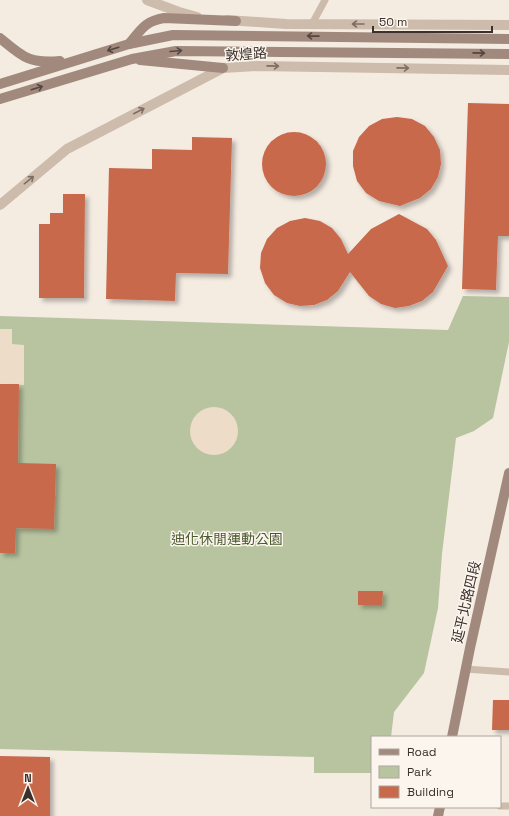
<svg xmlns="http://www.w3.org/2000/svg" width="509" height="816" viewBox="0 0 509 816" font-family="'Space Grotesk','Noto Sans TC',sans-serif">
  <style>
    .green { fill: #b8c4a0 }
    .plaza { fill: #ecdcc8 }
    .building { fill: #c8694b; filter: url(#shadow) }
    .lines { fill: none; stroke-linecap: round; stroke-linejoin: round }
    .lane { stroke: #cdbbac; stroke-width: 7 }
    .street { stroke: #cdbbac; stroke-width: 10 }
    .secondary { stroke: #a18a7d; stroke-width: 10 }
    .oneway { stroke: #7d6f65 }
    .oneway2 { stroke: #544640 }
    .labels { text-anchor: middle; stroke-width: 3; stroke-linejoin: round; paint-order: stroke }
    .street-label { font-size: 14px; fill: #3b302b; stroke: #fbf5ee }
    .park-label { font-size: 14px; fill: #4a5a2e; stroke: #fbf5ee }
  </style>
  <defs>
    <filter id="shadow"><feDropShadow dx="3.5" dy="3.5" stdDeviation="2" flood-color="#0004"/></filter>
  </defs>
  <rect width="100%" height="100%" fill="#f4ebe1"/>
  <polygon class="green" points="463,296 509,297 509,342 493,418 474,431 456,438 442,554 438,608 424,673 394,712 391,737 372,737 372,773 314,773 314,757 0,749 0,316 448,330"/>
  <g class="plaza">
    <polygon points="0,329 12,329 12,344 24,345 24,385 0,384"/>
    <circle cx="214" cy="431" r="24"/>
  </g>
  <g class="building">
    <polygon points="468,103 509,104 509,236 498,236 496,290 462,289"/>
    <polygon points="397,117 412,119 425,126 434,137 440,150 441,164 438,177 431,189 420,198 400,206 379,201 366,193 357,181 353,166 353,151 359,137 369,126 382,119"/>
    <circle cx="294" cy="164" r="32"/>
    <polygon points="192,137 232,138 228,274 176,273 175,301 106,299 109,168 152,169 152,149 192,150"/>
    <polygon points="63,194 85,194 84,298 39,298 39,224 50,224 50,213 63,213"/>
    <polygon points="399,214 427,229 436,240 448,266 433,292 422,301 409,306 395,308 381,304 369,296 350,272 338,291 327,300 314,305 300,306 287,303 274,295 265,283 260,268 261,253 267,239 277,228 290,221 305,218 320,221 332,228 341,239 348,254 371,229"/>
    <polygon points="0,384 19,384 18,463 56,464 54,529 16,528 15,553 0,553"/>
    <polygon points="358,591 383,591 382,605 358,605"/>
    <polygon points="493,700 509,700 509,730 492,730"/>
    <polygon points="0,756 50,757 50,816 0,816"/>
  </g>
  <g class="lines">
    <g class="lane">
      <polyline points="312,24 325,0"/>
      <polyline points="465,669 509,672"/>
      <polyline points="500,806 509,806"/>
    </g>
    <g class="street">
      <polyline points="147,0 179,12 197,17"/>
      <polyline points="227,20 286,24 509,25"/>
      <polyline points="0,205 67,149 223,68 257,66 509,70"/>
    </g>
    <g class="secondary">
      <path d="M 0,38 C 23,57 29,64 60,61"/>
      <path d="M 129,44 C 141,30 145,21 164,18 L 236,21"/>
      <polyline points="140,60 223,68"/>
      <polyline points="0,84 129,44 173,35 509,39"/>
      <polyline points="0,99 132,59 176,51 509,54"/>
      <polyline points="452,737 470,648 509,473"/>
      <polyline points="438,816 440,807"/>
    </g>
  </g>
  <defs><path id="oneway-shaft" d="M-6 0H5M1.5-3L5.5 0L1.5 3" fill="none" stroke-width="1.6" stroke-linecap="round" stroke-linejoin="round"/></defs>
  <g class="oneway">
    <use href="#oneway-shaft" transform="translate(358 24) rotate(-180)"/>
    <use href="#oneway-shaft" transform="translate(273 66) rotate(1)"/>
    <use href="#oneway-shaft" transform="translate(403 68) rotate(1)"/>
    <use href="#oneway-shaft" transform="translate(139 111) rotate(-27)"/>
    <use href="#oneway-shaft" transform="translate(29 180) rotate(-39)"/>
  </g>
  <g class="oneway2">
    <use href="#oneway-shaft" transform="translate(313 36) rotate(-179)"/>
    <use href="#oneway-shaft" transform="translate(113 49) rotate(163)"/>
    <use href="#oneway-shaft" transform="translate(176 51) rotate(-5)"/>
    <use href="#oneway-shaft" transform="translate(479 53) rotate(1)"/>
    <use href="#oneway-shaft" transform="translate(37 88) rotate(-17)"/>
  </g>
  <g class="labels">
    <g class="street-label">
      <text transform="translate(246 54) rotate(-4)" y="5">敦煌路</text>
      <text transform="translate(466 602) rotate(-77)" y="5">延平北路四段</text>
    </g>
    <g class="park-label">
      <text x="227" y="544">迪化休閒運動公園</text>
    </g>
  </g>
  <rect x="371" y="736" width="130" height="72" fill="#fbf5ee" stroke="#aea6a0"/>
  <rect x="379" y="749" width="20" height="6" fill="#a18a7d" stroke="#aea6a0"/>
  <text x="407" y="756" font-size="12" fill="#3b302b">Road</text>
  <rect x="379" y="766" width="20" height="12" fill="#b8c4a0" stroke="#aea6a0"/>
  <text x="407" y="776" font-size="12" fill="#3b302b">Park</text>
  <rect x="379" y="786" width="20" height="12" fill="#c8694b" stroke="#aea6a0"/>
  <text x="407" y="796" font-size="12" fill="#3b302b">Building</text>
  <g transform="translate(28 788)" stroke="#fbf5ee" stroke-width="3" paint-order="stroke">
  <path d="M0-3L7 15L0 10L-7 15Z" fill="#3b302b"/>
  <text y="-6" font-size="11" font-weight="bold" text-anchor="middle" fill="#3b302b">N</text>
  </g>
  <path d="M373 26v6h119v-6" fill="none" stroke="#3b302b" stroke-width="2"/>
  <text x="379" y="26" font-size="12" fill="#3b302b" stroke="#fbf5ee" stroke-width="3" paint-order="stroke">50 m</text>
</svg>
